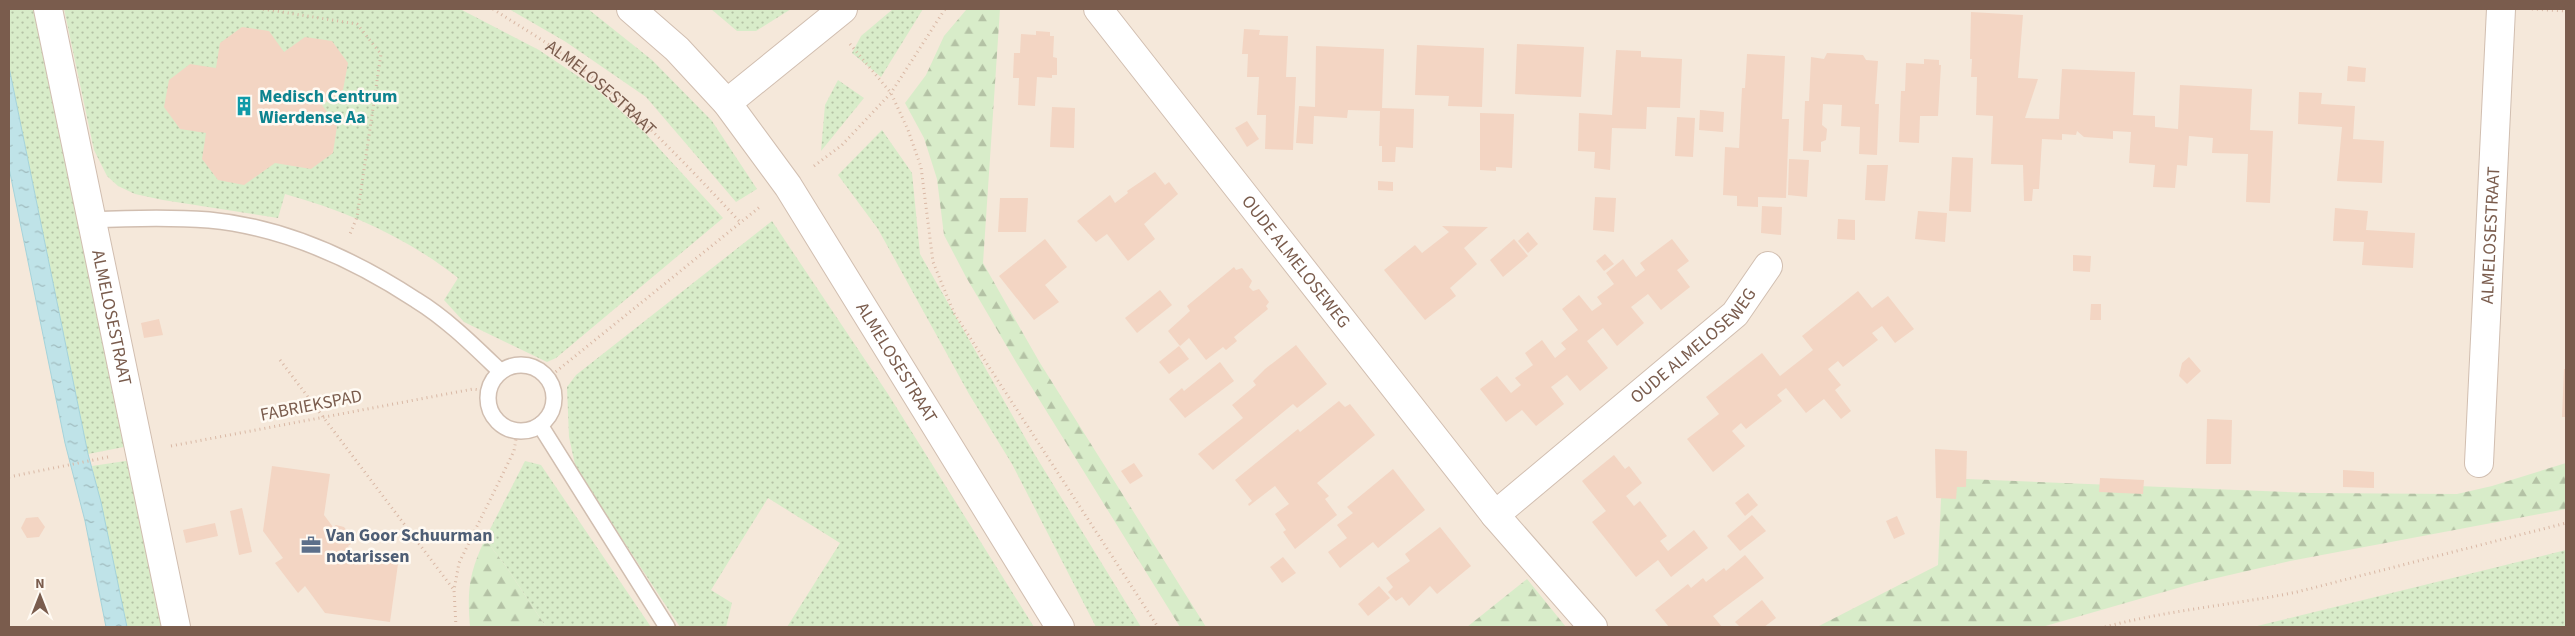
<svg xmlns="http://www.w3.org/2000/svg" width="2575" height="636" viewBox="0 0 2575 636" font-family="'Source Sans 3',sans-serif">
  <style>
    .residential { fill: #f5e8da }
    .green { fill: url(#green-dots) }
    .forest { fill: url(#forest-firs) }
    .water { fill: url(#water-ripples); stroke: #a5d3da }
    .building { fill: #f3d5c3 }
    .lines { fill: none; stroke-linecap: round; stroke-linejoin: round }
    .service-casing { stroke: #d1beb0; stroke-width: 18 }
    .minor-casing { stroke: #d1beb0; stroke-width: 30 }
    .tertiary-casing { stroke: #d1beb0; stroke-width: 30 }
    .path { stroke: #d9b8a5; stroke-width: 3; stroke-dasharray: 1 4; stroke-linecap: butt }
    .service { stroke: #fff; stroke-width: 15 }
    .minor { stroke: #fff; stroke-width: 28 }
    .tertiary { stroke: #fff; stroke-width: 28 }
    .labels { text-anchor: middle; stroke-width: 5; stroke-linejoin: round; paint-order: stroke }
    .street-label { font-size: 18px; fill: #7a5c4d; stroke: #fffaf3 }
    .culture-label { font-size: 18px; font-weight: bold; fill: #0d838f; stroke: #fffaf3; text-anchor: start }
    .service-label { font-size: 18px; font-weight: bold; fill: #4e5e75; stroke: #fffaf3; text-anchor: start }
  </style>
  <defs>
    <pattern id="green-dots" width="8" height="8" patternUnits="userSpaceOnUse" patternTransform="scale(1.25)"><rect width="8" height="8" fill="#d8ecc9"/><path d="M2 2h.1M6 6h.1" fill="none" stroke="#b4c2a5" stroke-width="1.8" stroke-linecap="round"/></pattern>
    <pattern id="forest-firs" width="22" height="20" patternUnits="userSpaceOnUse" patternTransform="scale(1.25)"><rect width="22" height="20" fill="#d8ecc9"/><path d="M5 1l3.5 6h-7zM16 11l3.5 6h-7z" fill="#b4c2a5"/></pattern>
    <pattern id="water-ripples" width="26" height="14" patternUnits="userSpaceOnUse" patternTransform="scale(1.25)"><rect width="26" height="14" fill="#bfe3e8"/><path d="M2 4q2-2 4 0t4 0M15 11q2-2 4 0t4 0" fill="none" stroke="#a0bbbe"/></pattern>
  </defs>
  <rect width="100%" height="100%" fill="#fdf6ec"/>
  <rect class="residential" x="9" y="9" width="2557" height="618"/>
  <g class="green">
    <polygon points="9,9 35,9 129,446 88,454 9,67"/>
    <path d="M 64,9 L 460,9 L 539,50 L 594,87 L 645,133 L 723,218 L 556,358 L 547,362 L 464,322 L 444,300 L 458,278 C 406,237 349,212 285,194 L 278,218 L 163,200 L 135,194 L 118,186 L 107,176 L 94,150 Z"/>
    <polygon points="509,9 588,9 652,60 712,121 757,189 736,202 646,97 566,42"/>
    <polygon points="711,9 791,9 756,31 737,31"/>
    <polygon points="893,9 923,9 881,77 852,53 861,36"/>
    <polygon points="838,80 864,98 821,151 825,105"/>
    <polygon points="882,130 912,173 920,254 1035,455 1141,627 1096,627 1012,464 969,394 878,229 838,175"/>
    <polygon points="772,221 888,394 1034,627 787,627 840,543 768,498 711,590 732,603 726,627 680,627 576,469 569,437 567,387 576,375"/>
    <polygon points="132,460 166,627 127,627 92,466"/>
    <polygon points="525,461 541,465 651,627 546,627 505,565 485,539"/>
    <polygon points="2566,550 2566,627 2253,627"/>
  </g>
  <g class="forest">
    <polygon points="1000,9 983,263 1040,363 1206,627 1180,627 1016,362 966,277 944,235 937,179 924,138 905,103 926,75 944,36 966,10"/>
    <polygon points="2566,463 2566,509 2290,561 2195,583 2042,627 1817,627 1938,565 1942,478 2310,493 2457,494 2492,486"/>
    <path d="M 485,539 L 505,565 L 546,627 L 470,627 C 467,589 469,574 485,539 Z"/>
    <polygon points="1527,579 1566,627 1467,627"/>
  </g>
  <polygon class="water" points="9,67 88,454 101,502 127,627 106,627 85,521 65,443 9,168"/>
  <g class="building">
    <polygon points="1971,12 2023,15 2018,78 2038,79 2025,118 2059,119 2062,69 2135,72 2133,115 2155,116 2155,127 2178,129 2180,85 2252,89 2250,130 2273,131 2270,203 2246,202 2248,154 2212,153 2213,138 2189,136 2187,166 2177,165 2175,188 2153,187 2155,165 2129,163 2131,132 2113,131 2113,139 2084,137 2077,131 2076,135 2062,134 2062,140 2042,139 2039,189 2033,189 2032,201 2024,201 2023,165 1991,164 1993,116 1976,115 1977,77 1971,77 1972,59 1970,59"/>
    <polygon points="242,27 269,31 284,52 305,37 332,41 348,63 343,90 322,105 337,126 333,153 311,169 275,163 244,185 218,180 202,159 206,133 180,129 164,107 169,80 190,64 216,68 220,43"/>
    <polygon points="1244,29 1260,30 1259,35 1288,36 1286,77 1296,77 1293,150 1265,149 1266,115 1257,115 1259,77 1247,77 1248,54 1242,54"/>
    <polygon points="1036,31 1050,32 1050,36 1054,36 1053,57 1057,58 1057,75 1052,75 1052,78 1037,77 1035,106 1018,105 1019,78 1013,78 1014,53 1020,53 1021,34 1036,35"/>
    <polygon points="1517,44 1584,47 1581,97 1515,94"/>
    <polygon points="1417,45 1484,48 1482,107 1448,106 1449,96 1415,95"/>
    <polygon points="1316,46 1384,49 1382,108 1414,109 1413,148 1396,147 1395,162 1382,162 1382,146 1379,146 1380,111 1348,110 1347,118 1314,116 1313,144 1296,143 1299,106 1315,107"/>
    <polygon points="1616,50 1641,51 1641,57 1682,59 1680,108 1647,107 1646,129 1612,128 1610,170 1594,168 1595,152 1578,151 1579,113 1612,115"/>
    <polygon points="1827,53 1863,55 1866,60 1878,61 1875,104 1879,104 1877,155 1859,154 1860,127 1841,126 1842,105 1823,104 1822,125 1827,129 1826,140 1821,142 1821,152 1803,151 1805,101 1809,101 1811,57 1824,59"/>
    <polygon points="1747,54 1785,56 1782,119 1789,119 1786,198 1758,197 1758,207 1737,206 1737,196 1723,195 1725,147 1739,148 1742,88 1745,88"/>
    <polygon points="1924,59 1939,60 1939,65 1941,65 1938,116 1920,116 1919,143 1899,142 1901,91 1905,91 1906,63 1924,64"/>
    <polygon points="2348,66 2366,68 2365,82 2347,81"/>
    <polygon points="2299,92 2322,93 2321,104 2355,106 2353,139 2384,141 2382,183 2337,181 2342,127 2298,124"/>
    <polygon points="1052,107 1075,108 1074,148 1050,147"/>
    <polygon points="1700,110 1724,112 1723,132 1699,130"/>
    <polygon points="1480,113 1514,114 1512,168 1496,167 1496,171 1480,170"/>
    <polygon points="1677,117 1695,118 1693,157 1675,156"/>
    <polygon points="1247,121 1259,139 1247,147 1235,128"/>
    <polygon points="1952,157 1973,158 1971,212 1949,211"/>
    <polygon points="1789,159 1809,160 1807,197 1788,195"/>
    <polygon points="1867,165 1888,165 1885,201 1865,200"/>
    <polygon points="1155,172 1165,185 1169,182 1178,194 1144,224 1155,239 1128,261 1107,234 1096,242 1077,221 1110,195 1115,203 1128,193 1127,191"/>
    <polygon points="1378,181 1393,182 1393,191 1378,190"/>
    <polygon points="1595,197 1616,198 1614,232 1593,230"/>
    <polygon points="1000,198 1028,198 1026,232 998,232"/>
    <polygon points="1762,206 1782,207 1781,235 1761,233"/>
    <polygon points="2335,208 2368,211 2366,230 2415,233 2413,268 2362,265 2364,242 2333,241"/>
    <polygon points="1918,211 1947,213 1945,242 1915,239"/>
    <polygon points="1838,219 1855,220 1855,240 1837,239"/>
    <polygon points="1442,226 1488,227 1464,248 1477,264 1450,288 1456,296 1425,320 1384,270 1415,245 1422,253 1449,232"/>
    <polygon points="1528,232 1538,244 1528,253 1518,241"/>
    <polygon points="1045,239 1067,267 1045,285 1059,302 1034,320 999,276"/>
    <polygon points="1514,239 1528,256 1503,277 1490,260"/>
    <polygon points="1672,239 1689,261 1677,270 1690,287 1661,310 1648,294 1631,307 1644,323 1617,346 1603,328 1587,341 1608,368 1580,391 1567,375 1551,387 1564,404 1536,426 1522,410 1506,422 1480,389 1497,376 1511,393 1521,385 1515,378 1533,365 1525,353 1542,340 1555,358 1566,349 1561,343 1578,330 1562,309 1579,295 1592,311 1602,304 1597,297 1614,284 1606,273 1623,259 1636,277 1645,270 1640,263"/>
    <polygon points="1605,254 1614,264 1604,271 1596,261"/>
    <polygon points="2073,255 2091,256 2090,272 2073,271"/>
    <polygon points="1234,267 1236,270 1242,268 1252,281 1249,287 1253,291 1259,289 1269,302 1266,306 1268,309 1234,337 1237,341 1226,350 1223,347 1206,360 1189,338 1180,346 1168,331 1190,311 1187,306"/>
    <polygon points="1160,290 1172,305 1137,333 1125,318"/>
    <polygon points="1858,291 1872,308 1888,296 1914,329 1895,343 1882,326 1872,333 1878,340 1843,367 1838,361 1828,369 1841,385 1835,390 1851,411 1841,419 1824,399 1806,413 1786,388 1777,395 1782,401 1746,429 1741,423 1732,431 1745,446 1713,472 1687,439 1719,414 1706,397 1762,353 1780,376 1813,350 1802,336"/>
    <polygon points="2091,304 2101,304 2101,320 2090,320"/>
    <polygon points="159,319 163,335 144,338 141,323"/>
    <polygon points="1296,345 1327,384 1297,408 1293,404 1213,470 1198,454 1243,418 1232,405 1256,385 1253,381 1265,369"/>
    <polygon points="1179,346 1189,359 1169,374 1159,362"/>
    <polygon points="2189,357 2201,371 2187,384 2179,376 2182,363"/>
    <polygon points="1220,362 1234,381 1185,418 1169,399 1182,388 1184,391"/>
    <polygon points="2564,369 2566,369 2566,417 2562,417"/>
    <polygon points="1339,401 1345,407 1350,404 1375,435 1317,483 1329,496 1325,499 1337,515 1295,549 1283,532 1286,530 1275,514 1289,504 1275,486 1249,506 1248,504 1252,501 1235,480 1298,429 1300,432"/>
    <polygon points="2207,419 2232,420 2231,464 2206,464"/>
    <polygon points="1935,449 1967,451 1966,487 1957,487 1956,499 1936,498"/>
    <polygon points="1614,455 1625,469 1629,466 1642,483 1626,496 1634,506 1640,501 1667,536 1660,541 1668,551 1694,530 1708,548 1671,577 1658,560 1636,577 1592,522 1606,511 1582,481"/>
    <polygon points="1134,463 1143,476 1130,484 1121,471"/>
    <polygon points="272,466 330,474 324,515 333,527 336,525 344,527 351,536 351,544 348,546 357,558 398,564 390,622 325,613 305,586 298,593 275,563 283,558 263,531"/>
    <polygon points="1393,469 1425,510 1378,548 1373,542 1340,568 1328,552 1347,538 1337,525 1353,513 1347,507"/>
    <polygon points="2343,470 2374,472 2374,488 2343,487"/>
    <polygon points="2100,478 2144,480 2143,494 2099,492"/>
    <polygon points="1748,493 1758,505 1745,516 1735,503"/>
    <polygon points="242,508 252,552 239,555 230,511"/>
    <polygon points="1752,515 1766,531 1740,551 1727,536"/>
    <polygon points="1897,516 1905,534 1894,539 1886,521"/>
    <polygon points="38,517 45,527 39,537 27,538 21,528 26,518"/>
    <polygon points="215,523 218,536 186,543 183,530"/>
    <polygon points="1440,527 1471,566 1437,594 1430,586 1409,606 1402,597 1396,601 1388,592 1393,587 1386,578 1410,561 1405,554"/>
    <polygon points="1745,555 1764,578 1713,616 1722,627 1669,627 1655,610 1688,584 1691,588 1703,578 1706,582 1724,568 1726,571"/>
    <polygon points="1283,557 1296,573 1282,583 1270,567"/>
    <polygon points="1379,586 1390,598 1368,616 1358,604"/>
    <polygon points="1762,600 1776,618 1764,627 1740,627 1735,622"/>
  </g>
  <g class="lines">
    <defs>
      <g id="service">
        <path d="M 91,220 C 131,218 170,217 209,220 C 283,227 355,260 416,300 C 447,319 474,346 500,371"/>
        <circle cx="521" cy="398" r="33"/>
        <polyline points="540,425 667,627"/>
      </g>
      <g id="minor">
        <path id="s2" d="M 48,9 L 176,627"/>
        <path id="s3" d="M 1098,9 L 1495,515 L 1593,627"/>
        <polyline points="727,103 843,9"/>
        <path id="s4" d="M 2479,463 L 2501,9"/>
        <path id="s5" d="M 1495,515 L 1735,314 L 1768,266"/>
      </g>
      <g id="tertiary">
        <path id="s6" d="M 631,9 L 677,49 L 727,103 L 788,186 L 1060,627"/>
      </g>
    </defs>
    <use href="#service" class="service-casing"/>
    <use href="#minor" class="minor-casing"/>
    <use href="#tertiary" class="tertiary-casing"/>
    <g class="path">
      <polyline points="263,9 357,24 381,54 357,217 350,234"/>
      <path id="s1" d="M 493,9 C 519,26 547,42 572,61 C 634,109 687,165 740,222"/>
      <polyline points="2532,9 2566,11"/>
      <polyline points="850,44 891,93 908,130 921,167 933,262 954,313 1158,627"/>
      <polyline points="814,166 842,145 891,93 945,9"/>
      <polyline points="280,360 454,590"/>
      <polyline points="548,378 761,206"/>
      <polyline points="171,446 473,389 480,390"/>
      <polyline points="9,477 108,457"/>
      <polyline points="456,627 454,590 459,563 514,451 516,439"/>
      <path d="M 2105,627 C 2168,610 2233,605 2297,592 L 2566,523"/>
    </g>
    <use href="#service" class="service"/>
    <use href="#minor" class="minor"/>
    <use href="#tertiary" class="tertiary"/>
  </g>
  <defs>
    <symbol id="building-bare" viewBox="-9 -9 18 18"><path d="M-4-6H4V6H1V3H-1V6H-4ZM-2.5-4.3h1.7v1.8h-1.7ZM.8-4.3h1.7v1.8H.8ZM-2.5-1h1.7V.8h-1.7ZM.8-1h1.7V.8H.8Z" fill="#0f9aa8" stroke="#fffaf3" stroke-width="2.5" paint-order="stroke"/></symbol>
    <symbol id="office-bare" viewBox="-9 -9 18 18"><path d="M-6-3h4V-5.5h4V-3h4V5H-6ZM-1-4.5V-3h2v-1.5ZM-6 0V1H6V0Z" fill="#5c6f8a" stroke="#fffaf3" stroke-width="2.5" paint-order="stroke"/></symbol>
  </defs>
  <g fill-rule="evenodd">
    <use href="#building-bare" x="230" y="92" width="28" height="28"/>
    <use href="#office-bare" x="297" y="531" width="28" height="28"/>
  </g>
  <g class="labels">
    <g class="street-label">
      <text dy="6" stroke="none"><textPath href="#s1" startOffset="134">ALMELOSESTRAAT</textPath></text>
      <text dy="6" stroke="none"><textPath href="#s4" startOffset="228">ALMELOSESTRAAT</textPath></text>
      <text dy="6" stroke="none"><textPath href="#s3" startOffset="321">OUDE ALMELOSEWEG</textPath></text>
      <text dy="6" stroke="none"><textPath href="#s2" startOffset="315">ALMELOSESTRAAT</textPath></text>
      <text dy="6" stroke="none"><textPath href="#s5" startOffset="261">OUDE ALMELOSEWEG</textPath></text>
      <text dy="6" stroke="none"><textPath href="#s6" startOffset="445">ALMELOSESTRAAT</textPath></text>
      <text transform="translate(311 405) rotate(-11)" y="6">FABRIEKSPAD</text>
    </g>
    <g class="culture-label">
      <text x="259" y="102">Medisch Centrum<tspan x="259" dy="21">Wierdense Aa</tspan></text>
    </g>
    <g class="service-label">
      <text x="326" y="541">Van Goor Schuurman<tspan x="326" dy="21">notarissen</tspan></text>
    </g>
  </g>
  <rect width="2575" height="636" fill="none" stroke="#7a5c4d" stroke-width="20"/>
  <g transform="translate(40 596)" stroke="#fffaf3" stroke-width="4" paint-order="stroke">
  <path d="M0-4L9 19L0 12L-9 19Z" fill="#7a5c4d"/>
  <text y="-8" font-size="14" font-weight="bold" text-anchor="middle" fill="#7a5c4d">N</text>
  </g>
</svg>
